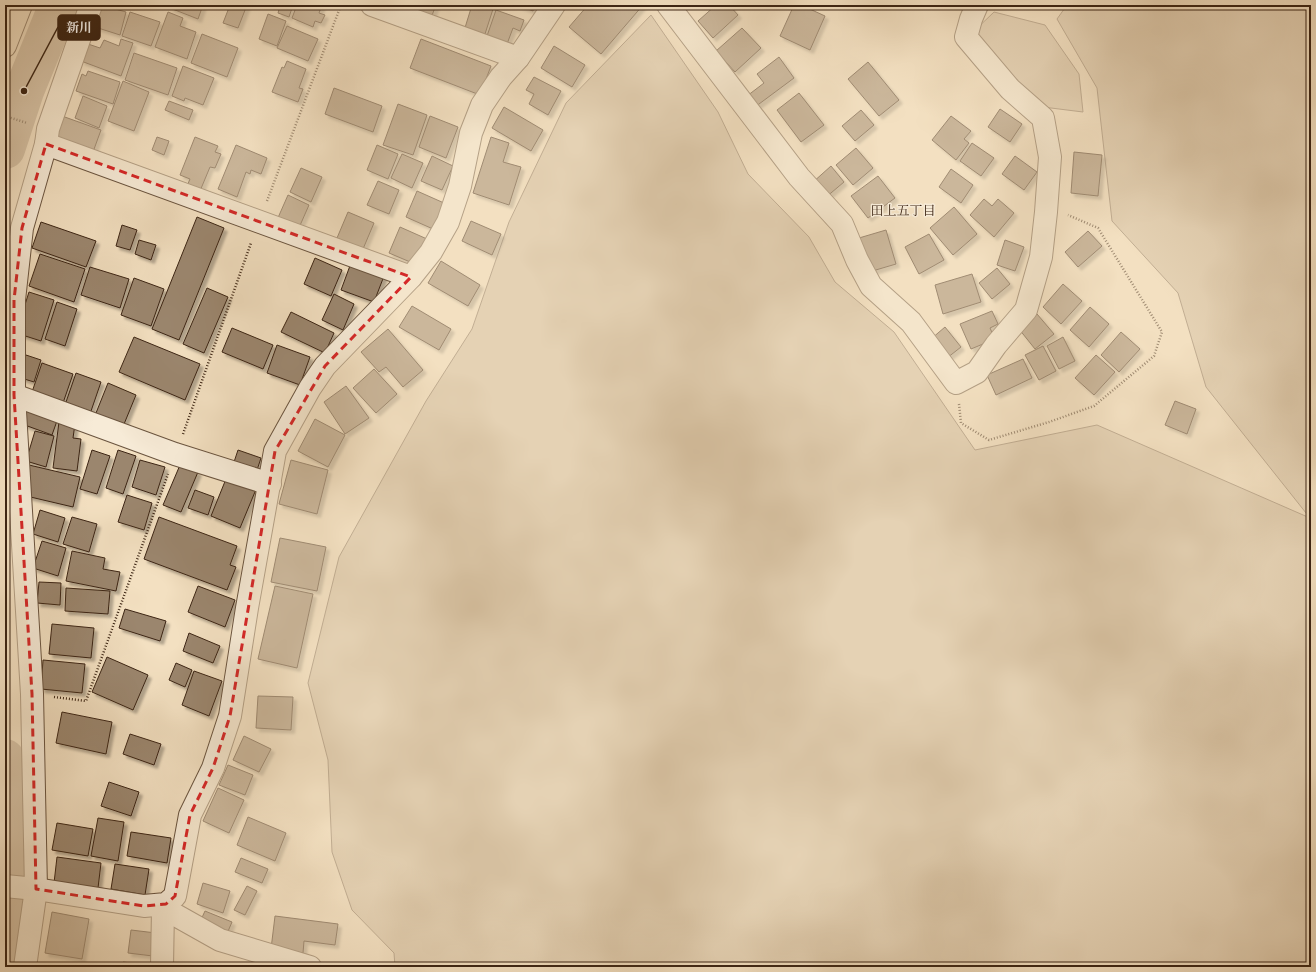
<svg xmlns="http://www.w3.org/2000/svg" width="1316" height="972" viewBox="0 0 1316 972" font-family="Vollkorn,'Noto Serif JP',serif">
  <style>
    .green { fill: #d4c0a4; stroke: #88725c }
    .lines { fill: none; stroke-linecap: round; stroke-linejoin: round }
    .river { stroke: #b5a086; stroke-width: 40 }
    .building { fill: #9b866e; stroke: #3c2514; filter: url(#shadow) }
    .street-casing { stroke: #6a543f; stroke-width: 24 }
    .primary-casing { stroke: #3c2514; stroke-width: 24 }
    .path { stroke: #3c2514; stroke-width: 2.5; stroke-dasharray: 1 2; stroke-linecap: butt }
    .street { stroke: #f7ebd7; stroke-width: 22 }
    .primary { stroke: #f3e0c1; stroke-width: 22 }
    .marked { fill: none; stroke: #d62828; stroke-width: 3; stroke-dasharray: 8 5; stroke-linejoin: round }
    .labels { text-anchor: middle; stroke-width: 3; stroke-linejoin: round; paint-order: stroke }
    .neighbourhood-label { font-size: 13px; fill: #3c2514; stroke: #f7ebd7 }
    .leader { fill: none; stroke: #3c2514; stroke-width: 1.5 }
    .callout-dot { fill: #3c2514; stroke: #f7ebd7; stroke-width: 1.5 }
    .callout { fill: #3c2514; stroke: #3c2514; stroke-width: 1.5 }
    .callout-label { font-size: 13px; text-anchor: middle; font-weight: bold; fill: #fff }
  </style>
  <defs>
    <filter id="shadow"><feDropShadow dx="3.5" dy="3.5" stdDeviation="1" flood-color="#0004"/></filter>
  </defs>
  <rect width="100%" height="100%" fill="#f3e0c1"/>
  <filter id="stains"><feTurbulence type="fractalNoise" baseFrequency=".005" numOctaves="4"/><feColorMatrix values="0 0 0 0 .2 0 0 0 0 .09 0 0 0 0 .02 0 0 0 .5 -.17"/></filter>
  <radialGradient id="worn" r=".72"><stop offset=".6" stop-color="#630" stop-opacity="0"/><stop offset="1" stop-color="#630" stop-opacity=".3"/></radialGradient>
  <g class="green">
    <polygon points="1067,5 1311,5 1311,967 395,967 394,953 352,910 332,852 328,760 308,683 339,557 426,401 472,329 509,222 566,103 651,15 718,112 748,174 809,237 835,282 894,332 975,450 1097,425 1310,518 1206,387 1178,293 1112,221 1097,88 1057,19"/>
    <polygon points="994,12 1045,25 1079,74 1083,112 1043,107 971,34"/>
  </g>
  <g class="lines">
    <g class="river">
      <polyline points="5,149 24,91 59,5"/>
      <polyline points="5,759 15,854 5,948"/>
    </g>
  </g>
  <g class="building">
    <polygon points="101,5 126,12 120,35 95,27"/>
    <polygon points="171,5 203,5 198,19 170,8"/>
    <polygon points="230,5 247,5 238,28 223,23"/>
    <polygon points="276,5 293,5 289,17 278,13 280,6"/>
    <polygon points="297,5 322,5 319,13 325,15 321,23 315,21 313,27 292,18"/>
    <polygon points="404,5 436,5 431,18"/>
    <polygon points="472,5 490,5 494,6 484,37 464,31"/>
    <polygon points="517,5 535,5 533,11"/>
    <polygon points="588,5 643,5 601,54 569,27"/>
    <polygon points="716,5 729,5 738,15 713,38 698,21"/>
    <polygon points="794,5 801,5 825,16 810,50 780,36"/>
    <polygon points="496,10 524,20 520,31 513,28 507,44 487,36"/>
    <polygon points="130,12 160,22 151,46 122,36"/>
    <polygon points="168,12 183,18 180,26 196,32 187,59 155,47"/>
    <polygon points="268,14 286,21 277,46 259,39"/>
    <polygon points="287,26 318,39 308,61 277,48"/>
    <polygon points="742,28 761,48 735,72 716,51"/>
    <polygon points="202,34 238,48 227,77 191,63"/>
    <polygon points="121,39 133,43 121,76 81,61 88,44 100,48 104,40 119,46"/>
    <polygon points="421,39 491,66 480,95 410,68"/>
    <polygon points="554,46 585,65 572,87 541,68"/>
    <polygon points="134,53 177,68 168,95 125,80"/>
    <polygon points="779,57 794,78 755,107 747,96 764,83 757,74"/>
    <polygon points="287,61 306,69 299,88 303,89 298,102 272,92 282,67 284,68"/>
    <polygon points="868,62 899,100 879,116 848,79"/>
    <polygon points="183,66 214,78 203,105 185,98 184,101 172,96"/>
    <polygon points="88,71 120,82 113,104 76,91 82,74 86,76"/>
    <polygon points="534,77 561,91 548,115 529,104 534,94 526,90"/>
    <polygon points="123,81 149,92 134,131 108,121"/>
    <polygon points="334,88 382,106 373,132 325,114"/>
    <polygon points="799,93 824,125 801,142 777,110"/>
    <polygon points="83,96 107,106 99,128 75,118"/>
    <polygon points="169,101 193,110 189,120 165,110"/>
    <polygon points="398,104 427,115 413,155 383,145"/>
    <polygon points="504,107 543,130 531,151 492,128"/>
    <polygon points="1000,109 1022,124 1010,142 988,127"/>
    <polygon points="861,110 874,125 855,141 842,126"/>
    <polygon points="62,116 101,130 93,152 54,138"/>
    <polygon points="430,116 458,127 446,158 419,147"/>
    <polygon points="951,116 971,131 964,139 969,143 956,160 932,140"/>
    <polygon points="157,137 169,141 164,155 152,150"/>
    <polygon points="195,137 218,146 215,152 221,154 215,168 210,167 200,191 187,186 190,179 180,175"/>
    <polygon points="491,137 509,143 503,162 521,167 509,205 473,193"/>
    <polygon points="972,143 994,158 981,176 960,161"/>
    <polygon points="236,145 267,158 261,174 251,170 250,174 246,172 237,197 218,189"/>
    <polygon points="377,145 398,154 388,179 367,170"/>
    <polygon points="856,148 873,168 853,185 836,165"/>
    <polygon points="1074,152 1102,155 1098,196 1071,193"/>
    <polygon points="402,154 423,163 412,188 391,178"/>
    <polygon points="432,156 453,166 442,190 421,181"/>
    <polygon points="1015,156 1037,172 1024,190 1002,174"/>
    <polygon points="831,166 844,182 825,198 812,183"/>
    <polygon points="301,168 322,177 311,202 290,192"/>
    <polygon points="951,169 973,185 961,203 939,187"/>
    <polygon points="878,176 895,198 868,218 851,196"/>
    <polygon points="378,181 399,190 389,214 367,205"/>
    <polygon points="417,191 444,203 433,229 406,217"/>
    <polygon points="288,195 309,205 298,230 277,220"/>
    <polygon points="984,199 992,206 998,199 1014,213 994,237 970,215"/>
    <polygon points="954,207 977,234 953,255 930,228"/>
    <polygon points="348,212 374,223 363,249 337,238"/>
    <polygon points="197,217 224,228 179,340 152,329"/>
    <polygon points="471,221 501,234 492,255 462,241"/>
    <polygon points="41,222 96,241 86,267 32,248"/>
    <polygon points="122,225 137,230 130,250 116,246"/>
    <polygon points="400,227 427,239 415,264 389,253"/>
    <polygon points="886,230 896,264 869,272 859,238"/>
    <polygon points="1088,231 1102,246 1078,267 1065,252"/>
    <polygon points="929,234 944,260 919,274 905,247"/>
    <polygon points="139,240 156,245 151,260 135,254"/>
    <polygon points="1005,240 1024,247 1015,271 997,265"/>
    <polygon points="40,254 85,269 74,302 29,286"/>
    <polygon points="315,258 342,270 331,296 304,284"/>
    <polygon points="441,261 480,285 468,306 428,283"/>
    <polygon points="351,263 384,276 374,302 341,290"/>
    <polygon points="90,267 129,279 120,308 81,295"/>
    <polygon points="997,268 1010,284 992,299 979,283"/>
    <polygon points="972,274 981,302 943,314 935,285"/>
    <polygon points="134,278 164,289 151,326 121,315"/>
    <polygon points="1063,284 1082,301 1061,324 1043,307"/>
    <polygon points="207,288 228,297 204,353 183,344"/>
    <polygon points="29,292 54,300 41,341 16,333"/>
    <polygon points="334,294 354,304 343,330 322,320"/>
    <polygon points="57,302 77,309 65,346 45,339"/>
    <polygon points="412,306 451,329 439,350 399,327"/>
    <polygon points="1090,307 1109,324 1089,347 1070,330"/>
    <polygon points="992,311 998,324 990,328 995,339 971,349 960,324"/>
    <polygon points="291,312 334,333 325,353 281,332"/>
    <polygon points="1037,314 1054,334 1035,349 1019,329"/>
    <polygon points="945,327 961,347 947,358 931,339"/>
    <polygon points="232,328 273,345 263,369 222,352"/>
    <polygon points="388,329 423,370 403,387 386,367 379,372 361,352"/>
    <polygon points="1121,332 1140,349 1119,372 1101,355"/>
    <polygon points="134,337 200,364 185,400 119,372"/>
    <polygon points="1063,337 1075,361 1059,369 1047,346"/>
    <polygon points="277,345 310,357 300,385 267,373"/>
    <polygon points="1043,346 1056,371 1039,380 1025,355"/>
    <polygon points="26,355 41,360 34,382 18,377"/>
    <polygon points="1096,355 1115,372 1094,395 1075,378"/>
    <polygon points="1023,359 1032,378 996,395 987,375"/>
    <polygon points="42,363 73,374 63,403 32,392"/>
    <polygon points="374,369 397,394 376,413 353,388"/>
    <polygon points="76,373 101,382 90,414 65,405"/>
    <polygon points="108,383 136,395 122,429 94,418"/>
    <polygon points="346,386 369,418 345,434 324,402"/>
    <polygon points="1175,401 1196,409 1187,434 1165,425"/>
    <polygon points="28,408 58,418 52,435 22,424"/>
    <polygon points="315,419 345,435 328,467 298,451"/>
    <polygon points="59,422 75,424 73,438 81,439 77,471 53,468"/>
    <polygon points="35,431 54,436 46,467 26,461"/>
    <polygon points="92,450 110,456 97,494 80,489"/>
    <polygon points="118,450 136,456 123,494 106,488"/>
    <polygon points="238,450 261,458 255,476 232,468"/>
    <polygon points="140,460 165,467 156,495 132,487"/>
    <polygon points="291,460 328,470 317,514 279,504"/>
    <polygon points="29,465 80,477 73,507 22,495"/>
    <polygon points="180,465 198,472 181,512 163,505"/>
    <polygon points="228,474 257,487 240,528 211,516"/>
    <polygon points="195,490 214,497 208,515 188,508"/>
    <polygon points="127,495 152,503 144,530 118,522"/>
    <polygon points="40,510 65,518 58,542 33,534"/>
    <polygon points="72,517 97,524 89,552 63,544"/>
    <polygon points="159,517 237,546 230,565 236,567 227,590 144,559"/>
    <polygon points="280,538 326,547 317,591 271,582"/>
    <polygon points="42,541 66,548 58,576 33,568"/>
    <polygon points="72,551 105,558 103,569 120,572 116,591 66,581"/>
    <polygon points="39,582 61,583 60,605 37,603"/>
    <polygon points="198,586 235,600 225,627 188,612"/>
    <polygon points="275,586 313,594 297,668 258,659"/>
    <polygon points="66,588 110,591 108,614 65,611"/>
    <polygon points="125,609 166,621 160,641 119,628"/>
    <polygon points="52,624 94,628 91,658 49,654"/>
    <polygon points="189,633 220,646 213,663 183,651"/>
    <polygon points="107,657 148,675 133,710 92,692"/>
    <polygon points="43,660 85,664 82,693 41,689"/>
    <polygon points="176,663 192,670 185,687 169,680"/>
    <polygon points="194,671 222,681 209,716 182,705"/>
    <polygon points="258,696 293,697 291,730 256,728"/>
    <polygon points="62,712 112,722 106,754 56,743"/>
    <polygon points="130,734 161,744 154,765 123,754"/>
    <polygon points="244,736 271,749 259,772 233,760"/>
    <polygon points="228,765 253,775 245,795 219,785"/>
    <polygon points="109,782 139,792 131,816 101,806"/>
    <polygon points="218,788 244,800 229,833 203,821"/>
    <polygon points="248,817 286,833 275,861 237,845"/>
    <polygon points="98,818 124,822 118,861 91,856"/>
    <polygon points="57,823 93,829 88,856 52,850"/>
    <polygon points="131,832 171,838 167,863 127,856"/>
    <polygon points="57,857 101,863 98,888 54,883"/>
    <polygon points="241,858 268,869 262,883 235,872"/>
    <polygon points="115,864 149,869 145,895 111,889"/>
    <polygon points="203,883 230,891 223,913 197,904"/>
    <polygon points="247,886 257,891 245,915 234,910"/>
    <polygon points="205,911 232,922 226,936 199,924"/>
    <polygon points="52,912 89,919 82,959 45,953"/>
    <polygon points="275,916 338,924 335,945 304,941 303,953 271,949"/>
    <polygon points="131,930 156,933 153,956 128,953"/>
    <polygon points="123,962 148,965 148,967 123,967"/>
  </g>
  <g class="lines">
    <defs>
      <g id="street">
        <polyline points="372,5 518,58"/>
        <polyline points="668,5 799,177 842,224 857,260 871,286 911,322 956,383 977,372 996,345 1026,310 1041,257 1046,212 1050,157 1043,118 1010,89 966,37 971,19 977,5"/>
        <polyline points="46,144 411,277"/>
        <polyline points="14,395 175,454 270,484"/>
        <polyline points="5,886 36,889 144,906 166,904 175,896 190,815 213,768 230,716 247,608 275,451 310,388 325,366 411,277 431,252 448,222 460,186 471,133 482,105 501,77 518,58 554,5"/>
        <polyline points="163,908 220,940 310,967"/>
        <polyline points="25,967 36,889 32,694 14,395 14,300 22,228 46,144 48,129 91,5"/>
        <polyline points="162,967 163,908 166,904"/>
      </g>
      <polyline id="primary" points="5,46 21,5"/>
    </defs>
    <use href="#street" class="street-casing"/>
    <use href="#primary" class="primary-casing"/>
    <g class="path">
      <polyline points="5,116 27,123"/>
      <polyline points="267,201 341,5"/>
      <polyline points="959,404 961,423 989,440 1049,422 1094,406 1154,356 1162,332 1098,228 1068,215"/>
      <polyline points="183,434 251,243"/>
      <polyline points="54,697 86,701 168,474"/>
    </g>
    <use href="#street" class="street"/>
    <use href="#primary" class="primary"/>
  </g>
  <path d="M0 0H1316V972H0ZM 46,144 L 411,277 L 325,366 L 275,451 L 230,716 L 213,768 L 190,815 L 175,896 L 166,904 L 144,906 L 36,889 L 32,694 L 14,395 L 14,300 L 22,228 Z" fill="#f3e0c1" fill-opacity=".55" fill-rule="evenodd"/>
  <path class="marked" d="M 46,144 L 411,277 L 325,366 L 275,451 L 230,716 L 213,768 L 190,815 L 175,896 L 166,904 L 144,906 L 36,889 L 32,694 L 14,395 L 14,300 L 22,228 Z"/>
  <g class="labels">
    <g class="neighbourhood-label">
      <text x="903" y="215">田上五丁目</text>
    </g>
  </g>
  <path class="leader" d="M24 91L58 27"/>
  <circle class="callout-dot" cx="24" cy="91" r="4"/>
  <rect class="callout" x="58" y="15" width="42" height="25" rx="4"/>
  <g class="callout-label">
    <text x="79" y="32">新川</text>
  </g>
  <rect width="1316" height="972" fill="none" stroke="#f3e0c1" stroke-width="20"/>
  <rect x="6" y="6" width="1304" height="960" fill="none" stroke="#3c2514" stroke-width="2"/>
  <rect x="10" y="10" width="1296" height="952" fill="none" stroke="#3c2514"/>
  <rect width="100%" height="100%" filter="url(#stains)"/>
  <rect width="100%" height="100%" fill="url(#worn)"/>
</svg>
